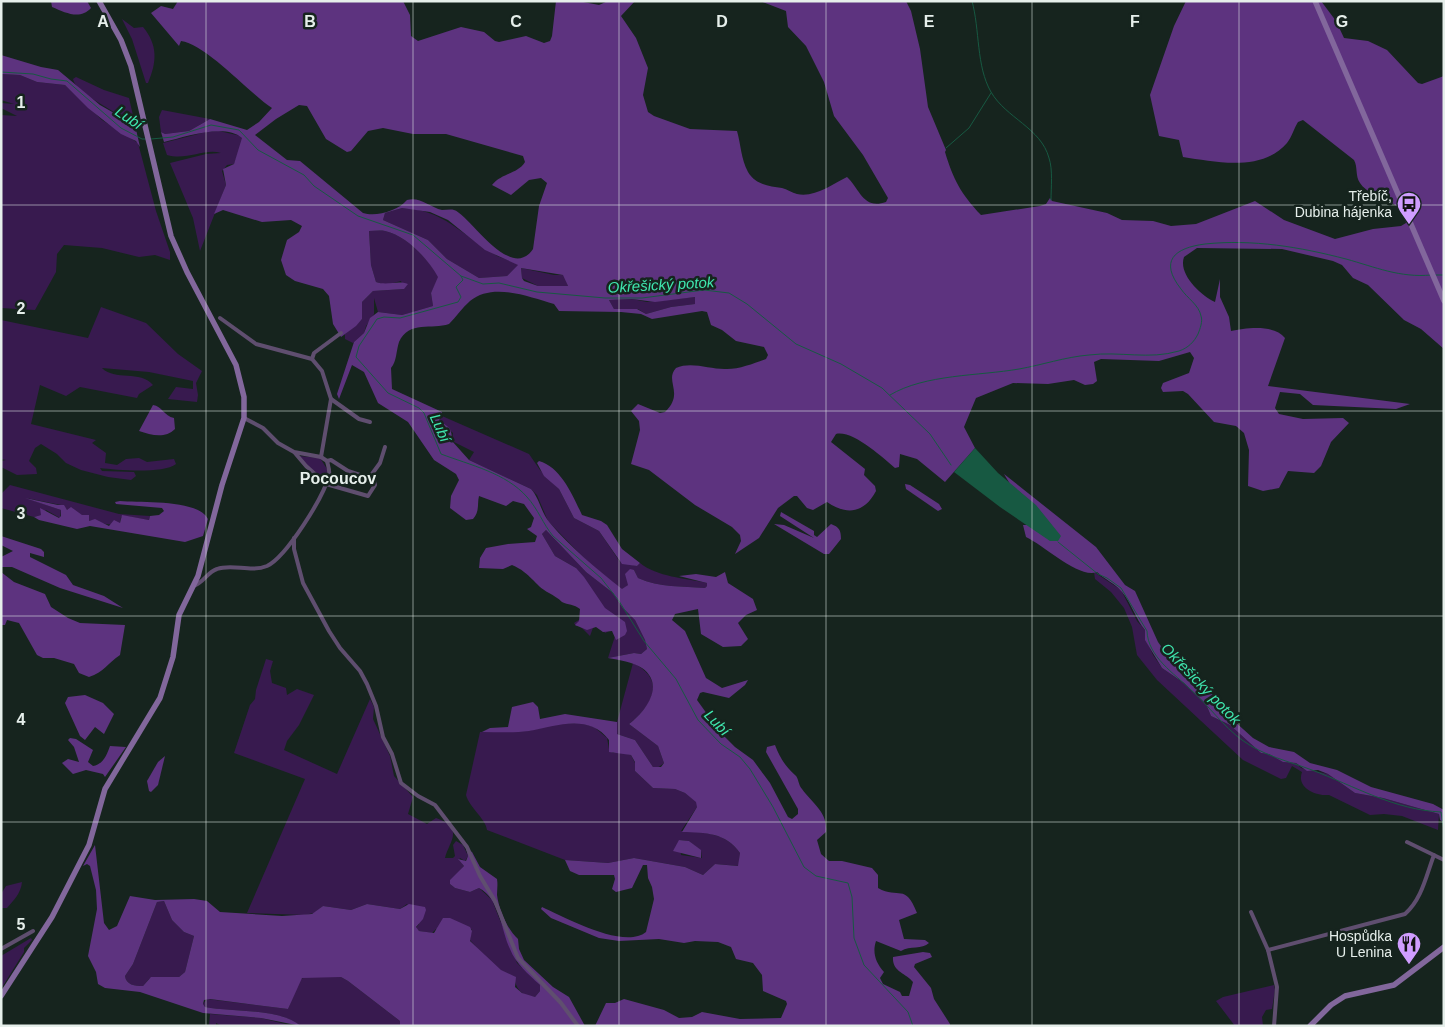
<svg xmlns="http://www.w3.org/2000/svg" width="1445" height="1027" viewBox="0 0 1445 1027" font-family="Arial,sans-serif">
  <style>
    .green { fill: #381a4f; fill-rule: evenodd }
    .forest { fill: #5d337f; fill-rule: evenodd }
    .water { fill: #175942 }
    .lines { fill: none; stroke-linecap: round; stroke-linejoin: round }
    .stream { stroke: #175942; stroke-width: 1 }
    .street { stroke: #5f4e6f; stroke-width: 4 }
    .secondary { stroke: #82679c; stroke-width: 5.5 }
    .grid { fill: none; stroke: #e6efeb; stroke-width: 1; stroke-opacity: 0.55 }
    .labels { text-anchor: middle; stroke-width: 5; stroke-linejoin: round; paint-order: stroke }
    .poi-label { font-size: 14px; fill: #e6efeb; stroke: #16241e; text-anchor: end }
    .water-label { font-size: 15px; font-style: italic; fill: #3fe6ae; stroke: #16241e }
    .quarter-label { font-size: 16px; font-weight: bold; fill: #e6efeb; stroke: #16241e }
    .grid-label { font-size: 16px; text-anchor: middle; font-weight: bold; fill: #e6efeb; stroke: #16241e; stroke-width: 5; stroke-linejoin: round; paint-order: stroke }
  </style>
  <rect width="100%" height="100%" fill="#16241e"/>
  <g class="green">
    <path d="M 122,19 L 134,28 L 143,27 C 158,45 157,62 148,83 L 146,83 L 132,39 Z"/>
    <polygon points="1,74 20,75 37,82 65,85 102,120 138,143 156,211 170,252 170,260 155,255 139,257 102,248 64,245 57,254 56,272 35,310 1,308 1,115 17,116 1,108 1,103 14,104 1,100"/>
    <path d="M 76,77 L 104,90 L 129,98 L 135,124 L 129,126 C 125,122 122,117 117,114 C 107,107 75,91 73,79 Z"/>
    <polygon points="162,110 210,119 189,131 165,134 161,132 159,117"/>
    <path d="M 219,131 L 241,136 L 243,140 L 234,164 L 227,165 L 222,171 L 226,185 L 200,251 L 193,218 L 170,163 L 206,154 L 221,153 C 204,148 187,161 167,155 L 163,143 L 206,132 Z"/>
    <path d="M 402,208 C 445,210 460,234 494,254 C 501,259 511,260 519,265 L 507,276 L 479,278 L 447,259 L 428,240 L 383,220 L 385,213 Z"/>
    <path d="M 369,231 C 374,231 380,230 385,231 C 407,236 428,259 439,277 L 431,293 L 433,306 L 402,315 L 378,312 L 374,298 L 374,314 L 366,326 L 364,333 L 353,343 L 345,339 L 345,334 L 362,319 L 362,302 L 373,291 L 404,289 L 401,281 L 385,285 L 376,282 L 371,265 Z"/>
    <polygon points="521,268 554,275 564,275 568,286 538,286 522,278"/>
    <polygon points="695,297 695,304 671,307 646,314 638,309 614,309 609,300 632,299 647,302"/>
    <path d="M 101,307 L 146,323 L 178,354 L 202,371 L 196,383 L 198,395 L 197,402 L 168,399 L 176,387 L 193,389 L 193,381 L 149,372 L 102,368 C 114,381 141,370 153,385 L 139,394 L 137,398 L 80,387 L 66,396 L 40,385 L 31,424 L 96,440 L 92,443 L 106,453 L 105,463 L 117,465 L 126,459 L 139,458 L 147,462 L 174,459 L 176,464 C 163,474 117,470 100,468 L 102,471 L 134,472 L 136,476 L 131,480 L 108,477 L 81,470 L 66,463 L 57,454 L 41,444 L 35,448 L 29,461 L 36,468 L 37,474 L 17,475 L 1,467 L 1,461 L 6,460 L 1,459 L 1,320 L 88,338 Z"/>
    <path d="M 442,416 L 529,454 L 540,470 L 559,489 L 574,518 L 599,531 L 620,562 L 637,566 L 640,563 C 657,577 685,578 707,583 L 707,586 L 705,588 C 682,586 660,588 638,578 L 634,570 L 628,585 L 622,590 L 587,561 L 548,521 L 537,495 L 531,489 L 469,460 L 474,452 L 452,441 L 453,433 L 439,421 Z"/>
    <path d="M 299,456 L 320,458 L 327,469 L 327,476 C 315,476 305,464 299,456 Z"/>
    <path d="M 10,485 L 119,514 L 150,516 L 149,520 L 125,516 L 121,517 L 120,524 C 105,527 97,519 89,521 C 85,514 76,515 72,508 L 67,510 L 61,505 L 26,498 L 61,510 L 60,518 L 46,510 L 41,515 L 34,517 L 1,508 L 1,494 Z"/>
    <polygon points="546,530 586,572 613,593 622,607 635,620 645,640 647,649 641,654 634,653 608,658 616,633 613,629 605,633 602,627 594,625 590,636 579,625 576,626 574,623 585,616 574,599 572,604 545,589 576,568 555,556 542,534"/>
    <path d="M 1094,572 L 1121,590 L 1137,621 L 1145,630 L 1145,637 L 1153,655 L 1162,668 L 1184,683 L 1206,704 L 1211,716 L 1230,725 L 1261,753 L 1269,754 L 1284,762 L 1296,763 L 1301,768 L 1328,774 L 1355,793 L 1383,798 L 1439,814 L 1438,830 L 1402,816 L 1384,814 L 1370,815 L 1329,795 C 1316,796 1296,788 1302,772 L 1292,766 L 1286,778 L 1281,779 L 1243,760 L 1157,680 L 1137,655 L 1132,627 L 1124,608 L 1111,592 L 1095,579 Z"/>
    <path d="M 266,659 L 273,661 L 270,671 L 272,683 L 286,688 L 287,695 L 297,689 L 314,695 L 299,725 L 287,741 L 284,750 L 337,774 L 370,699 L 374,707 L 373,719 L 390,756 L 394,776 L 413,797 L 408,814 L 427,824 L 436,818 C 466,828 448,843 445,858 L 453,858 L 455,856 L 453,845 L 456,841 L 463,845 L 468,856 L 465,861 L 460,858 L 459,860 L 464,866 L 450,884 L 455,888 L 470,892 L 479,888 L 492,900 L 517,963 L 540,985 L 540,991 L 535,997 C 522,997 515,988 514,976 C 498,976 481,952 470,940 L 472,929 L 436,929 L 432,933 L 419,931 L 416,928 L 419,924 L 407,904 L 400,909 L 367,904 L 351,910 L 323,906 L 314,913 L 304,915 L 247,913 L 305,779 L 234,753 L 250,705 L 255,699 L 256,690 Z"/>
    <path d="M 633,663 C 667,680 652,706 629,724 L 658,746 L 664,763 L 656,769 L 653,767 L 635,740 L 617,734 L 617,722 Z"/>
    <path d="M 581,723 L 594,727 L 607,738 L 609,749 L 613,753 L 620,752 L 631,755 L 635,763 L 635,771 L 653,788 L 675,789 L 685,793 L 697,802 L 697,807 L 681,831 C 706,833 725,832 740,853 L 739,866 L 715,864 L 703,875 L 685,867 L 634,858 L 608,863 L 565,860 L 487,830 C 486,819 469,807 466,795 L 480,732 L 528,731 L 557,724 ZM 679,840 L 689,841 L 701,851 L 702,858 L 681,855 Z"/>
    <path d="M 22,882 C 21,893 14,900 7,908 L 1,908 L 1,894 L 6,886 Z"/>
    <path d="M 164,901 L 172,920 L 184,932 L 194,936 L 185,972 L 179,977 L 153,977 L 149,979 L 143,986 C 135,986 126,985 125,976 L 133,964 L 157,902 Z"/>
    <polygon points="31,938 32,940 24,948 24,952 1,989 1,956"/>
    <path d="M 310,976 L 341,977 L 348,981 L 400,1021 L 400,1026 L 301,1026 C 276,1007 235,1013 205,1007 L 203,1004 L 207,999 L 288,1009 L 300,979 Z"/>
    <polygon points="1274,985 1275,990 1272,1009 1266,1010 1262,1017 1263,1026 1235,1026 1216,1001 1223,997"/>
    <polygon points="210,1014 261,1018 293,1026 222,1026 216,1023 216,1026 209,1026"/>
  </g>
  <g class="forest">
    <path d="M 51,1 L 87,1 L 91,8 C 80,20 66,13 52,7 Z"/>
    <path d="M 178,1 L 403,1 L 410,15 L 411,36 L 418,41 L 461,27 L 484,32 L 495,41 L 499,42 L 526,36 L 544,43 L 550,41 L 552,36 L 556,1 L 578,1 L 599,5 L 608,1 L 635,1 L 621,16 L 636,38 L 648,68 L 643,95 L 648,112 L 654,116 L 690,129 L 737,131 C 741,145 741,159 748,172 C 756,185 769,186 782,188 C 787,189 792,193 797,194 C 814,198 833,184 847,177 C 860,189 863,210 886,202 L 888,198 L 863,155 L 834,116 L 824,82 L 806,46 L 788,27 L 786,11 L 760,1 L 906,1 L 911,11 L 920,49 L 928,107 L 946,150 L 945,152 C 953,179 961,194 981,215 L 1040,206 L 1046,204 L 1050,198 L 1052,201 L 1107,213 L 1122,220 L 1153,221 L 1171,226 L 1196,224 L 1255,201 L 1284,220 L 1335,239 L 1373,229 L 1401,226 L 1406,223 C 1404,198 1372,201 1360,183 C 1355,176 1358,167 1354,160 L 1303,120 L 1298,122 C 1294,128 1292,137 1287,143 C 1262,172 1216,162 1183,157 L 1179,140 L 1159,136 L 1150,95 L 1174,26 L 1186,1 L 1321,1 L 1336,21 L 1344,38 L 1368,41 L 1387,50 L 1418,83 L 1422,84 L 1444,76 L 1444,349 L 1421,329 L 1404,320 L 1368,285 L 1353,278 L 1342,265 L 1333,261 L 1282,249 L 1197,248 L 1184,257 C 1178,274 1200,295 1215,302 L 1220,279 L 1220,297 L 1229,317 L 1231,331 C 1246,328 1274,324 1285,338 L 1268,386 L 1410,404 L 1396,409 L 1313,405 L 1300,394 L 1280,392 L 1275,408 L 1279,414 L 1303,419 L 1343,418 L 1349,423 L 1331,442 L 1321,466 L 1314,473 L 1288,471 L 1279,488 L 1263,491 L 1248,486 L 1249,450 L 1244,433 L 1236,426 L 1214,422 L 1188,394 L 1183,391 L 1163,392 L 1161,388 L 1163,383 L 1189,373 L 1194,358 L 1190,352 L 1159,361 L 1101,359 L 1094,362 L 1097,381 L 1093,384 L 1085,385 L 1074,380 L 1048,384 L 1013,383 L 976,398 L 964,427 L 975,448 L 945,482 L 917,459 L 900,454 L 899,467 L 895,468 C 883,458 853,430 836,434 L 831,442 L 865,469 L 864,475 L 875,486 L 876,491 C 864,514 846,515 827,502 L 813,510 L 807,508 L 797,496 L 794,496 L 778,508 L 759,538 L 735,554 L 741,541 L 740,535 L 732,527 L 695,505 L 649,470 L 631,464 L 640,430 L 639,421 L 631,411 L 638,404 L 660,413 L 665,412 C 685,393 664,381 676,368 C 692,361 711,370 727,369 C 740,369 755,363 766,359 L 768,355 L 764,347 L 736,341 L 722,330 L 711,325 L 707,312 L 702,311 L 652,319 L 641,314 L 621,312 L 559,311 L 554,304 C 529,297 493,282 470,301 C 462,308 456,317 449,324 C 432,330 409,320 399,342 C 396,351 397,361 391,368 L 392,389 L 442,412 L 439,421 C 450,427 452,429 452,441 L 469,460 L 531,489 C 540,499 541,513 550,523 C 571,548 597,569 622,589 L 628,585 L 625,574 L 630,569 L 634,570 L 638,578 C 660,588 682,586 705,588 L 707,586 L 707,583 L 679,576 L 696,574 L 716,577 L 725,572 L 728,583 L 753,599 L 757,610 L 746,615 L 738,623 L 748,639 L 741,646 L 723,647 L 701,634 L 698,609 L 675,614 L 672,620 L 685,631 L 706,678 L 722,688 L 748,680 L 745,685 L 729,698 L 703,692 L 700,693 L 697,700 L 720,732 L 735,747 L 753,760 L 770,783 L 788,817 L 792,819 L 798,814 L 798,809 L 766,752 L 767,747 L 775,745 C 780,758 785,766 795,775 C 799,778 798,785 802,789 C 812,803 828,812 826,832 L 817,840 L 821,854 L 829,861 L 842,861 L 872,868 L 878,875 L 878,888 C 899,900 905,882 917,913 L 899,920 L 904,939 L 925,940 L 929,943 C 922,950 910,945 901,951 L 876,941 C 872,953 876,963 884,972 L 880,978 L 883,984 L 900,992 L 902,996 L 909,996 L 913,982 C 906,973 892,972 893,957 L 923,952 L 930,953 L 932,957 L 915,964 L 914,967 L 931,988 L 934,999 L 950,1024 L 950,1026 L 595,1026 L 606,1003 L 615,1003 L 624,999 L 664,1010 L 679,1018 L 692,1017 L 702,1012 L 740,1019 L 781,1018 L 787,1004 L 786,1001 L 763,991 L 762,975 L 753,963 L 736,959 L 731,947 L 718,942 L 695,941 L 684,943 L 659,939 L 619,941 L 599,938 L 551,918 L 541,909 L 542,907 C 564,917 624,950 646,932 L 654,899 L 652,887 L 648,878 L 647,865 L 643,865 L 632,888 L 616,892 L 612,889 L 615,879 L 614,875 L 579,875 L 570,871 L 565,860 L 608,863 L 634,858 L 685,867 L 703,875 L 715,864 L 738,866 L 740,853 C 725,832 706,833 682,832 L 697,807 L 696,802 L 685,793 L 675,789 L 653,788 L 635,771 L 635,762 L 631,755 L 609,752 L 609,740 C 589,713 556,726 529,731 C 514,733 497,732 482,732 L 490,728 L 508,727 L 512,707 L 533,702 L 538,707 L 540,719 L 565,714 L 617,722 L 617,734 L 635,740 L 653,767 L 661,767 L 664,763 L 658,746 L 629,724 C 645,712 666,685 642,668 C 633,662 619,660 608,658 L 634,653 L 641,654 L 647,649 L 645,640 L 635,620 L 622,607 L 613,593 L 586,572 L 546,530 L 542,534 L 555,556 L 576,568 L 584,577 L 605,608 L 625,622 L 627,631 L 625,635 L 616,640 L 612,631 L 603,632 L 596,627 L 587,630 L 575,625 L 579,621 L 580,609 C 574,604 568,605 562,602 C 558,598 554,596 549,593 C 534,585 531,573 512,565 L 503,569 L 479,568 L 480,558 L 486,548 L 508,544 L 535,542 L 537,536 L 527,529 L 531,527 L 534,518 L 524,504 L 513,501 L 506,506 L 479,496 C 477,504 480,511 473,519 L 466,520 L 450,508 L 451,496 L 459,480 L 456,474 L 434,460 L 408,422 L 378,403 L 364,372 L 352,365 L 339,399 L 337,394 L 354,342 L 364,333 L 370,318 L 378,312 L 402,315 L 433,306 L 431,293 L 438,277 C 428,259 407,236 385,231 C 380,230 374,231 369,231 L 371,265 L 376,282 C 388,286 397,280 408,284 L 404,289 L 373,291 L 362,302 L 362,319 L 356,326 L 341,337 L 333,324 L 329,296 L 323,289 L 295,281 L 286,275 L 281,260 L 287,240 L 299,232 L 302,226 L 291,220 L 262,222 L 223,210 L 214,214 L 226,185 L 223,169 L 234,164 L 242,138 C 225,123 185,137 164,142 L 161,132 L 165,134 L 189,131 L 210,119 L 247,130 L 259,122 L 272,108 C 250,94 206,44 181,41 L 179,46 L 151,13 L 161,6 L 173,9 ZM 299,105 L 307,106 L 326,139 L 347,152 L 351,151 L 368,131 L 383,128 L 413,134 L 446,134 L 523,156 L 525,162 C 518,174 501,173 492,185 L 511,195 L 529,180 L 541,178 L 547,183 L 539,206 L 533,249 C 510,283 469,214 454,210 C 451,209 446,210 442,210 C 430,207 419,196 407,200 C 398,211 376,217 363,213 L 300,161 L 287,160 L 255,135 L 276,119 ZM 402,208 L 430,212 L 448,220 L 485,250 L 518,265 L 507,276 L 479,278 L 447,259 L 428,240 L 383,220 L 385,213 ZM 521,268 L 563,275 L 568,286 L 538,286 L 524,281 L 522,278 ZM 695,297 L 695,304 L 671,307 L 646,314 L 637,309 L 614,309 L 609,300 L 632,299 L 655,302 Z"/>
    <polygon points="1,55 41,67 58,70 100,105 121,117 129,126 135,125 140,147 136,141 121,134 88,108 65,85 37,82 20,75 1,74"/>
    <path d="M 153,405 C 162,406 164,416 174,418 L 175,429 C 165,439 151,435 139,431 Z"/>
    <path d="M 539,461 C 561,467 573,496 582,515 L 601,521 L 607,525 L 622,549 L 640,563 L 637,566 L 622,564 L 599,531 L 574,518 L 559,489 L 544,476 L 537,463 Z"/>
    <path d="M 1004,474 L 1096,547 L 1125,585 L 1135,591 L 1158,642 L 1181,674 L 1200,687 L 1208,689 L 1233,720 L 1253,738 L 1269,747 L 1294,752 L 1310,763 L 1337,770 L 1371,787 L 1433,804 L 1444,810 L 1443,822 L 1440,820 L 1439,814 L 1383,798 L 1355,793 L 1328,774 L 1318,770 L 1307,771 L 1296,763 L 1283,762 L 1269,754 L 1261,753 L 1230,725 L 1211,716 L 1206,704 L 1184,683 L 1162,668 L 1145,640 L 1145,630 C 1135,618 1132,604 1122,592 C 1116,584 1104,579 1097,572 C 1079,579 1045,546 1026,537 L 1023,525 L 1028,525 L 1051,541 L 1022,494 L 1010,484 Z"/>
    <polygon points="905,484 910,485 939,504 942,509 938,511 906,489"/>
    <path d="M 25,498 L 58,505 L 64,505 L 67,510 L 71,507 L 82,515 L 89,515 L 89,521 L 95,519 L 109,526 L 114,520 L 120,523 L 122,515 L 149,520 L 150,516 L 159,515 L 164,511 L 162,508 L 116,504 L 115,502 L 120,501 C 141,503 198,499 208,519 L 203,536 L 185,542 L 90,526 L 77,529 L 39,520 L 34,517 L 41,515 L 40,508 L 59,518 L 61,516 L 61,510 Z"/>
    <path d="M 781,512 L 814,531 L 814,535 L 817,537 L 831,524 C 839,527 841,530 841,539 L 829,554 L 824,554 L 774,524 L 784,525 L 814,538 L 780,516 Z"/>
    <polygon points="1,536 41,549 44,552 44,557 30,553 30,557 66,575 73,585 104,596 123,608 60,588 12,567 1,567 1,557 13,551 1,545"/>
    <path d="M 1,572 L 14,582 L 45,594 L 51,607 L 68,618 L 80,623 L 125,625 L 120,655 C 107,664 104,672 89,677 L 79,673 L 74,664 L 54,658 L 43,658 L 37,655 L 19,623 L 7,620 L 5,625 L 1,625 Z"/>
    <polygon points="85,695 103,703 114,714 104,734 95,727 85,740 80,736 65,703 68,697"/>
    <path d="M 70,738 L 76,739 L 93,750 L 88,762 L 93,766 C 104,764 107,754 110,746 L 126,747 L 105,777 L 103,774 L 86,770 L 73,774 L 62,763 L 68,759 L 79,762 L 74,747 L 68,740 Z"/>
    <polygon points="165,756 158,785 151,792 149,791 147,781 158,762"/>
    <polygon points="679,840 689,841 701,850 701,858 673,851"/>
    <path d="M 95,845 L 104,923 L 109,930 L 117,926 L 130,896 L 155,900 L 194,899 L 207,901 L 220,912 L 282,916 L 312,914 L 323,906 L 351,910 L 367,904 L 400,909 L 409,904 L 425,907 L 426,910 L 423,919 L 416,927 L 419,931 L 434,933 L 443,918 L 450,918 L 470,927 L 472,931 L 470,941 L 501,970 L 516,977 L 515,987 L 522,993 L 535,997 L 540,991 L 540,985 C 528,974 516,964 510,949 C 501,930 500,899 479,888 L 470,892 L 455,888 L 450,884 L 450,880 L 464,866 L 458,859 L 466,861 L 468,856 L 466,849 L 472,852 L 480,867 L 497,879 C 498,885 497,890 497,895 C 499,910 507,929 518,939 L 519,949 L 524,960 L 553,987 L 569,997 L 585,1026 L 400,1026 L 400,1021 L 348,981 L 341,977 L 302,978 L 288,1009 L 210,999 L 204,1000 L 203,1004 L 205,1007 C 235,1013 277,1007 301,1026 L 261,1018 L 203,1013 L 140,992 L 105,988 L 98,984 L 96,972 L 88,956 L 97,909 L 96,890 L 90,866 L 87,864 L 83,866 ZM 164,901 L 172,920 L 184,932 L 194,936 L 185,972 L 179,977 L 151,977 L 143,986 C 135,986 126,985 125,976 L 133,964 L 157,902 Z"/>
  </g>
  <polygon class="water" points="975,448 998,473 1036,505 1061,536 1058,541 1050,541 1000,507 954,472"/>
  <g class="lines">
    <g class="stream">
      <path d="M 972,1 C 980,30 976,66 991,92 C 1006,118 1041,128 1049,158 C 1053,170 1051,187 1051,200"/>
      <polyline points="1,72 33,74 51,79 67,81 121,128 142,139 147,139"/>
      <path d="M 151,139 L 173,137 L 211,125 L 239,130 L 258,150 L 304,175 L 314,186 L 358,216 L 413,235 L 461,276 L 463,280 L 456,287 L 461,297 L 458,302 L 400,318 L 384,317 L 377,319 L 359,346 L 356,357 L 388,393 L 419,408 L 424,413 L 441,454 C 470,465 506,473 527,497 C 538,509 543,524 553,536 L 601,578 L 619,601 L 644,641 L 676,679 L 698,720 L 721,744 L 740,757 L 750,769 L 773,807 L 804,867 L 816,876 L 848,883 L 852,897 L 854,938 L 864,965 L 908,1012 L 913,1026"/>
      <polyline points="946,148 969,128 991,93"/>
      <polyline points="1435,275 1444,275"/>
      <polyline points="461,276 483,284 499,283 537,292 605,298 642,298 704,290 729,293 747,304 796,344 841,364 882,388 930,434 951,465"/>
      <path d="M 890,395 C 925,374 979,376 1019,369 C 1042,365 1065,357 1089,355 C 1120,351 1149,360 1179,351 C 1188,348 1194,342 1198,334 C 1200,329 1203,321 1201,316 C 1199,305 1187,298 1181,289 C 1159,261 1174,248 1205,244 C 1253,239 1300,247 1346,259 C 1375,267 1400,278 1431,275"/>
      <path d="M 1058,542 L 1098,574 L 1107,578 L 1121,588 L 1147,631 C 1148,657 1174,673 1191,690 C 1209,706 1223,726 1242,740 C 1264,756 1288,761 1312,770 C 1354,786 1395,810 1441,812 L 1444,831"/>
    </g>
    <g class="street">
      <polyline points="220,318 256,344 312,359 322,371 331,399 321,457"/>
      <polyline points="312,359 314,353 341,333"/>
      <polyline points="331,399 359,419 370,422"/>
      <polyline points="295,453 306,466 326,484 368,496 375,485 374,481 369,478"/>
      <polyline points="327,461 331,460 348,471 369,478 380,463 385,447"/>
      <polyline points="294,538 294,549 303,583 329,631 340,648 360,671 367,684 376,706 383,737 392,754 401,783 418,796 435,805 467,847 480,876 495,901 518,958 561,1003 578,1026"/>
      <path d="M 193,586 C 204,583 207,572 217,569 C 233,563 250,573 267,566 C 286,557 324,497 329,475 C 330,470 328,466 327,461 L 321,457 L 294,452 L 278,443 L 263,428 L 244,418"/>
      <polyline points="1407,842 1444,860"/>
      <polyline points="1251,912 1268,950 1277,987 1274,1026"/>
      <polyline points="1,949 33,931"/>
      <path d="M 1268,950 L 1405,914 C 1422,899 1426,876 1434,855"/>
    </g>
    <g class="secondary">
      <polyline points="1315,1 1444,301"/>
      <polyline points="1,996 52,917 89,845 105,789 160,698 173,657 179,615 198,576 222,485 244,418 244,397 236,365 187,272 171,236 131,66 121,40 99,1"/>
      <polyline points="1310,1026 1331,1005 1345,996 1394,985 1444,947"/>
    </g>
  </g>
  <path class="grid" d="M 206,1 L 206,1026M 413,1 L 413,1026M 619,1 L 619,1026M 826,1 L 826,1026M 1032,1 L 1032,1026M 1239,1 L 1239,1026M 1,205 L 1444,205M 1,411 L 1444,411M 1,616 L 1444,616M 1,822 L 1444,822"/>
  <defs>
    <symbol id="bus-pin" viewBox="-11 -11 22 30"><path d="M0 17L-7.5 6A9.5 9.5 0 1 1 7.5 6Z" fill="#d09dff" stroke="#16241e"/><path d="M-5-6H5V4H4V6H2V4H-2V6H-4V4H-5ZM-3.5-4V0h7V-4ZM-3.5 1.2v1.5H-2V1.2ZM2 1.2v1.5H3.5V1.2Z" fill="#111"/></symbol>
    <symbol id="restaurant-pin" viewBox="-11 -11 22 30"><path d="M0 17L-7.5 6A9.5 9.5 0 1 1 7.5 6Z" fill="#d09dff" stroke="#16241e"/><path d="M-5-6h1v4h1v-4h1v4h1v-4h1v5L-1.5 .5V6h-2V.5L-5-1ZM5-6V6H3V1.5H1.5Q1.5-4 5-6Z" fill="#111"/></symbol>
  </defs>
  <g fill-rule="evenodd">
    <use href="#bus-pin" x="1395" y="190" width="28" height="38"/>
    <use href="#restaurant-pin" x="1395" y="930" width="28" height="38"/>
  </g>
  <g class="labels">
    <g class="poi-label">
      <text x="1392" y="201">Třebíč,<tspan x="1392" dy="16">Dubina hájenka</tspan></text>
      <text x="1392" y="941">Hospůdka<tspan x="1392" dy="16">U Lenina</tspan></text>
    </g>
    <g class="water-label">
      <text transform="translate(129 118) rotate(34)" y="5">Lubí</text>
      <text transform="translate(661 285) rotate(-3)" y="5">Okřešický potok</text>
      <text transform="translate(440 428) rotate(66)" y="5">Lubí</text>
      <text transform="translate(1201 684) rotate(46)" y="5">Okřešický potok</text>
      <text transform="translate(717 723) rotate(46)" y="5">Lubí</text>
    </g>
    <g class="quarter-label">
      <text x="338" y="484">Pocoucov</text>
    </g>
  </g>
  <g class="grid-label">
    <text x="103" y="27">A</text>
    <text x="310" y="27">B</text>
    <text x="516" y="27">C</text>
    <text x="722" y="27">D</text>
    <text x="929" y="27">E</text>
    <text x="1135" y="27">F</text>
    <text x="1342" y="27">G</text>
    <text x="21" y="108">1</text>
    <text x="21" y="314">2</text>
    <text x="21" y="519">3</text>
    <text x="21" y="725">4</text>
    <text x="21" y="930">5</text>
  </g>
  <rect width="1445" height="1027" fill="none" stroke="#e6efeb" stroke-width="5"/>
</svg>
